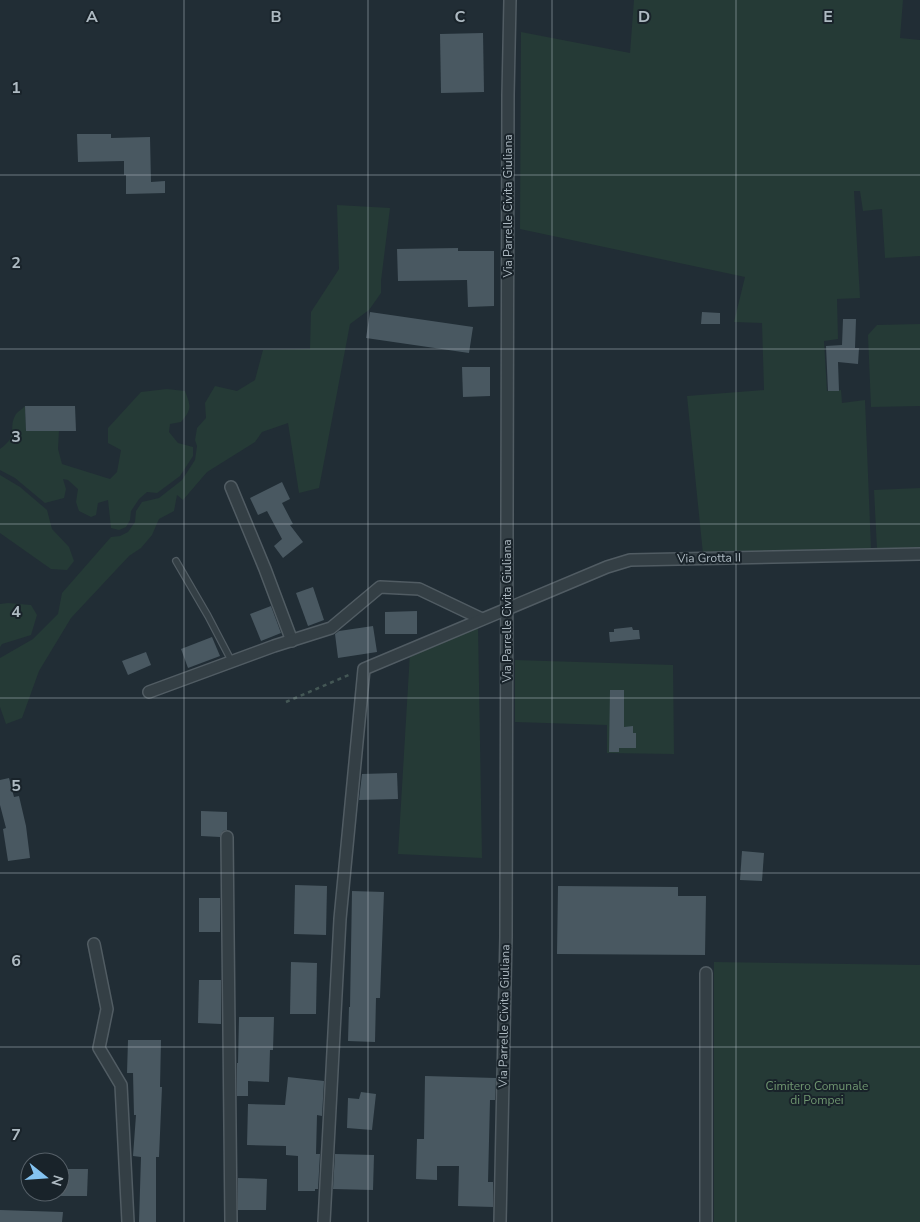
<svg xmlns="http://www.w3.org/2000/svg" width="920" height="1222" viewBox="0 0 920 1222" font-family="'Nunito Sans',sans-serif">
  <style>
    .green { fill: #253a36 }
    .building { fill: #495861 }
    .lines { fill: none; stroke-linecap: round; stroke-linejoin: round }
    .lane-casing { stroke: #515c63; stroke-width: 8 }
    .street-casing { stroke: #515c63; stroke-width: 14 }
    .path { stroke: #445755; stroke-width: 2.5; stroke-dasharray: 4 4; stroke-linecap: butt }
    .lane { stroke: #343f45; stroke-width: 5.5 }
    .street { stroke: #343f45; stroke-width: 11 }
    .grid { fill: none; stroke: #aebac2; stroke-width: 1; stroke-opacity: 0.55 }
    .labels { text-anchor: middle; stroke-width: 4; stroke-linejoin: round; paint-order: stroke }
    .street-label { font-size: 12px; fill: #aebac2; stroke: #19232a }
    .park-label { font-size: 12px; fill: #6f9670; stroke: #19232a }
    .grid-label { font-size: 16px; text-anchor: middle; font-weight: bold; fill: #aebac2; stroke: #19232a; stroke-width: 4; stroke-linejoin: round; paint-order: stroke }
  </style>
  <rect width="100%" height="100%" fill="#212d35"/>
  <g class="green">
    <polygon points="634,0 903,0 900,38 920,40 920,256 885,258 882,209 863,211 860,191 854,191 860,298 837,299 838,339 824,341 827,391 841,390 842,403 865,400 871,549 703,554 687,396 764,390 762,323 734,322 745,277 520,229 521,32 630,53"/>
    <polygon points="337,205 390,208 381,281 381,293 369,310 350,324 319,488 299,493 288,423 262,432 255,442 207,472 183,500 177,495 174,511 159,519 152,535 141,548 129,556 71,618 39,671 22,718 6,724 0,707 0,658 33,639 58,614 62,593 111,537 120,536 128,532 135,522 136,511 142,502 159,498 182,480 195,460 197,446 195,440 197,428 206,418 205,403 215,386 237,391 255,380 263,350 310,349 311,312 339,269"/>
    <polygon points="920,324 920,406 871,407 868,335 877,325"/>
    <path d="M 167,389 L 185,391 C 191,407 192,409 181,422 L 170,424 L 169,432 L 178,443 L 193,447 L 193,456 L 180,476 L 157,493 L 147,492 L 139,499 L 131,511 L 130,520 L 126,527 L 119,530 L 111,528 L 108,500 L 98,503 L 96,515 L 91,517 L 79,511 L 76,502 L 78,489 L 68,480 L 63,479 L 66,489 L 64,498 L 45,503 L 15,478 L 0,470 L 0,449 C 20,435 7,429 16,414 C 18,411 23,409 25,406 L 26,431 L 59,431 L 58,449 L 62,464 L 110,479 L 117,472 L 121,450 L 108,443 L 108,428 L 141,392 Z"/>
    <polygon points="0,475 20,487 47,510 52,529 69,547 74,561 67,570 51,569 0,533"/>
    <polygon points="920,488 920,549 877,549 874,490"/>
    <polygon points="8,603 31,605 37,615 31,635 2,644 0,647 0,604"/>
    <polygon points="478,626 482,858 398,854 410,653"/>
    <polygon points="515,660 673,665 674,754 607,753 607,725 515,722"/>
    <polygon points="714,962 920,965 920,1222 714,1222"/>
  </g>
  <g class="building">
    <polygon points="483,33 484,92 441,93 440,34"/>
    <polygon points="77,134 111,134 111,138 150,137 151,182 165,181 165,193 126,194 126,175 124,175 124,161 78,162"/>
    <polygon points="458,248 458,251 494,251 494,306 468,307 467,280 398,281 397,249"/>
    <polygon points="370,312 473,327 469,353 366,338"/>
    <polygon points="702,312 720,313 720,324 701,324"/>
    <polygon points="843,319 856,319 855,348 859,348 858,364 838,362 839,391 828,391 826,346 842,345"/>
    <polygon points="462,367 490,367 490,396 463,397"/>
    <polygon points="25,406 75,406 76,431 26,431"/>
    <polygon points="282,482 290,499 282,503 293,524 290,525 303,542 283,558 274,546 282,539 267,511 258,515 250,498"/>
    <polygon points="313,587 324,620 308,626 296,593"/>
    <polygon points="271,606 281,633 261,641 250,614"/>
    <polygon points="417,611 417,634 385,634 385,612"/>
    <polygon points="373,626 377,652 338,658 335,634 339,631"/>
    <polygon points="632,627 633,630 639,630 640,639 610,642 609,632 614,632 614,629"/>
    <polygon points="212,637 220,656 188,668 181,649"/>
    <polygon points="146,652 151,665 128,675 122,661"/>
    <polygon points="610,690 624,690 624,727 633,726 633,733 636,733 636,748 619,748 619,752 609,752"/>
    <polygon points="397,773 398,799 359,800 362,774"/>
    <polygon points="9,778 14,797 19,796 26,826 30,858 8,861 3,829 6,828 0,805 0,780"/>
    <polygon points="201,811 227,812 227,830 223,831 220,837 201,836"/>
    <polygon points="742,851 764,853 762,881 740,880"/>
    <polygon points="295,885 327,886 326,935 294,934"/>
    <polygon points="558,886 678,887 678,896 706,896 705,955 557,954"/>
    <polygon points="352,891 384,892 380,998 376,998 375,1042 348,1041 349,1007 350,1007"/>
    <rect x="199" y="898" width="21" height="34"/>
    <polygon points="291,962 317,963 316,1014 290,1014"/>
    <polygon points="199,980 221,980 221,1024 198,1023"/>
    <polygon points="239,1017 274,1017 273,1050 270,1050 269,1082 248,1081 248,1096 237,1096 237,1063 238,1063"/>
    <polygon points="128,1040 161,1040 160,1087 162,1087 159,1157 156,1157 156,1222 139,1222 141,1157 133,1156 136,1115 134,1115 133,1073 127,1073"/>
    <polygon points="425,1076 496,1078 495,1100 490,1100 488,1182 493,1182 493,1207 458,1206 459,1166 437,1166 437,1180 416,1179 417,1139 424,1139"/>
    <polygon points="288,1077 324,1081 322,1116 317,1115 316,1154 320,1154 318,1189 315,1189 315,1191 298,1191 298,1156 286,1155 286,1146 247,1145 248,1104 285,1105"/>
    <polygon points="361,1092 376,1094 372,1130 347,1128 348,1098 359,1099"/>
    <polygon points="335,1154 374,1155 373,1190 333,1189"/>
    <polygon points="62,1169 88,1169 87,1196 61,1196"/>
    <polygon points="238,1178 267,1179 266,1210 238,1210"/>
    <polygon points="0,1210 63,1212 62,1222 0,1222"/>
  </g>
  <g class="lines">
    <defs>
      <polyline id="lane" points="176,561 208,616 232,662"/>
      <g id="street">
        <polyline points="231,487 265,569 292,641"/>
        <polyline points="149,692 274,646 331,628 380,587 419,589 482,619"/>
        <polyline points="227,837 231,1222"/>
        <polyline points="94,944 107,1009 99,1048 121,1085 128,1222"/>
        <polyline points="706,973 706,1222"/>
        <polyline points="324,1222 340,919 364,669 607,567 630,560 920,554"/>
        <polyline points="500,1222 506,937 508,95 510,0"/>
      </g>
    </defs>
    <use href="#lane" class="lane-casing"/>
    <use href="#street" class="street-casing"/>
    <polyline class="path" points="286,702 351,674"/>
    <use href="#lane" class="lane"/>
    <use href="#street" class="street"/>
  </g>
  <path class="grid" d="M 184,0 L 184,1222M 368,0 L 368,1222M 552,0 L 552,1222M 736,0 L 736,1222M 0,175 L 920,175M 0,349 L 920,349M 0,524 L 920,524M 0,698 L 920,698M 0,873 L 920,873M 0,1047 L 920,1047"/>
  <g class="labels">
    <g class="street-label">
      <text transform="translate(508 206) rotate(-90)" y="4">Via Parrelle Civita Giuliana</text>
      <text transform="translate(709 558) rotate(-1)" y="4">Via Grotta II</text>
      <text transform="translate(507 611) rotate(-90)" y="4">Via Parrelle Civita Giuliana</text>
      <text transform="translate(504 1016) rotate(-89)" y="4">Via Parrelle Civita Giuliana</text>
    </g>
    <g class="park-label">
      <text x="817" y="1090">Cimitero Comunale<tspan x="817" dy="14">di Pompei</tspan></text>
    </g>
  </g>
  <g class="grid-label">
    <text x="92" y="22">A</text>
    <text x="276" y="22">B</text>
    <text x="460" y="22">C</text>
    <text x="644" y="22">D</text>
    <text x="828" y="22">E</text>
    <text x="16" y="93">1</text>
    <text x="16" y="268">2</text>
    <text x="16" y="442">3</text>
    <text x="16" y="617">4</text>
    <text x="16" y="791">5</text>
    <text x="16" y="966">6</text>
    <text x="16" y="1140">7</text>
  </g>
  <g transform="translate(45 1177) rotate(107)"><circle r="24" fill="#19232a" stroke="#555f67"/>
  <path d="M0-4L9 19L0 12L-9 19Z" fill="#84c3f1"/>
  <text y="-8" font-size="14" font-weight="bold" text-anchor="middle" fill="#aebac2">N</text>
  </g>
</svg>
